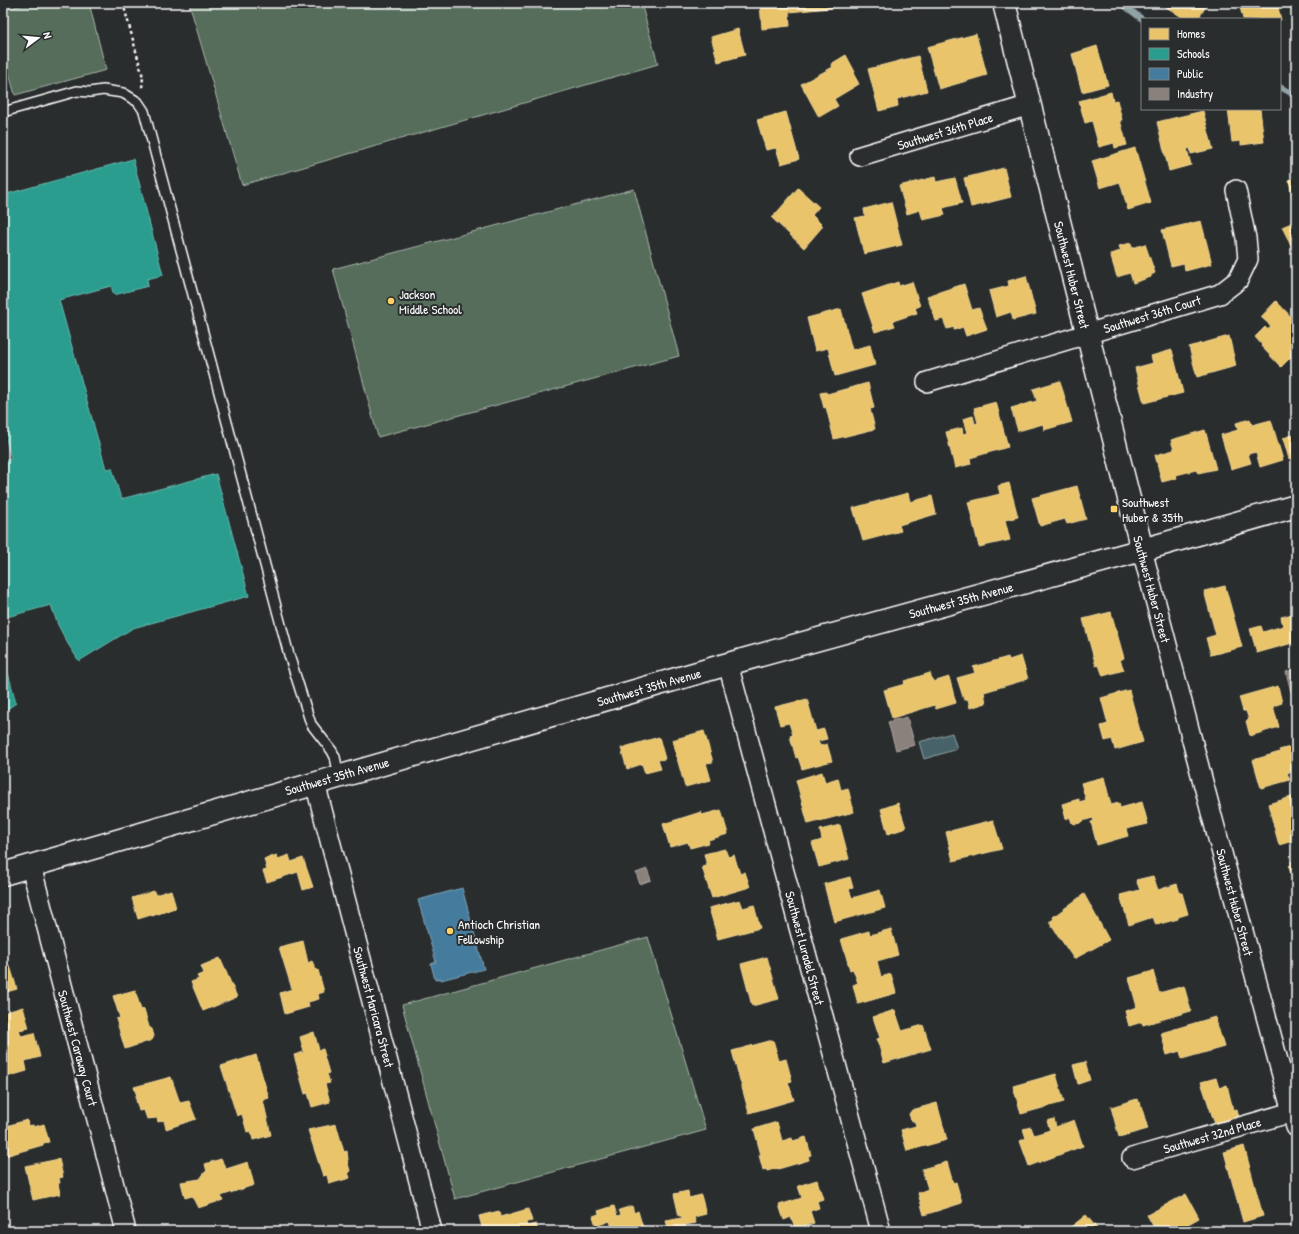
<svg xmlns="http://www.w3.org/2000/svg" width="1299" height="1234" viewBox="0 0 1299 1234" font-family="'Patrick Hand',sans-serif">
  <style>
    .green { fill: #546d5a; stroke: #aab6ac }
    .water { fill: #466469; stroke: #90a2a5 }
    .homes { fill: #e9c46a; stroke: #f0d697 }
    .schools { fill: #2a9d8f; stroke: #6abab1 }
    .public { fill: #457b9d; stroke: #7da3ba }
    .industry { fill: #8a817c; stroke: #ada7a3 }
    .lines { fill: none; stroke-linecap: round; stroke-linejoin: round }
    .stream { stroke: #90a2a5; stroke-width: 6 }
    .lane-casing { stroke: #fff; stroke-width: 12 }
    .street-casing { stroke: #fff; stroke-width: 22 }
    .secondary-casing { stroke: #fff; stroke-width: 25 }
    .path { stroke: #fff; stroke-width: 2.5; stroke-dasharray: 3 3; stroke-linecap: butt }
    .lane { stroke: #2a2d2e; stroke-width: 9 }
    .street { stroke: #2a2d2e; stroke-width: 19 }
    .secondary { stroke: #2a2d2e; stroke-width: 22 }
    .poi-dot { fill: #ffd166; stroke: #2a2d2e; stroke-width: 1.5 }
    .labels { text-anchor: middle; stroke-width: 4; stroke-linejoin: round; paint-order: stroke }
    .street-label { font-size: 13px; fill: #fff; stroke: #2a2d2e }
    .poi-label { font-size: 13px; fill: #fff; stroke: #2a2d2e; text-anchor: start }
  </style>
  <rect width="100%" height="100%" fill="#2a2d2e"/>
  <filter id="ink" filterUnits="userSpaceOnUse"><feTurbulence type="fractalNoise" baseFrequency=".025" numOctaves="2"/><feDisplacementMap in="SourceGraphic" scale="8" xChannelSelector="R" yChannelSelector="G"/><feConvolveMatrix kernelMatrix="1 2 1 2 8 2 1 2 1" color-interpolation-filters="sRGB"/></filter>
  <g filter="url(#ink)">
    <g class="green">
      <polygon points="30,3 89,3 106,70 15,95 3,51 3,10"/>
      <polygon points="189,3 641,3 658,64 242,185"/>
      <polygon points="634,189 679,356 378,437 333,269"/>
      <polygon points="648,937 706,1130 455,1199 402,1005"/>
    </g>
    <polygon class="water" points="952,733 957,749 924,759 919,742"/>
    <g class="homes">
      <polygon points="760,3 840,3 840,7 789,12 790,26 762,29"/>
      <polygon points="1160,3 1208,3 1198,19 1185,19"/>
      <polygon points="1239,3 1277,3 1281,20 1243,19"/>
      <polygon points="738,29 745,55 718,62 711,37"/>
      <polygon points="976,34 987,75 939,89 927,47"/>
      <polygon points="1097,46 1108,85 1082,92 1072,54"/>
      <polygon points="846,55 855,72 853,73 859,84 834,99 838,106 819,117 801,84 833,67 831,64"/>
      <polygon points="918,56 927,91 897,99 898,106 879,111 868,69"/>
      <polygon points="1111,92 1113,101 1117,100 1122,120 1120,120 1127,145 1115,148 1114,143 1099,147 1092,121 1085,123 1079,101"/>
      <polygon points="1228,109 1260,109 1264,142 1241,145 1241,141 1232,142"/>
      <polygon points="1203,111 1213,149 1191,154 1190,148 1187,149 1191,165 1169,171 1157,122"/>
      <polygon points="786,112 799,159 781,164 776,148 766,150 757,120"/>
      <polygon points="1135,148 1151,203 1128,210 1120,182 1100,188 1092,161"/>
      <polygon points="1004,168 1011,197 971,207 964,178"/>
      <polygon points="935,177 936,182 955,178 962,203 943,208 945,215 923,220 920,210 907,214 899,186"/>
      <polygon points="1296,179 1296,205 1294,206 1289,180"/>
      <polygon points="798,188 819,207 812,215 823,226 804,248 772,218"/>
      <polygon points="891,202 902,245 864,254 855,218 865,216 864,209"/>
      <polygon points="1201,221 1212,264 1185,271 1184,263 1171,266 1162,230"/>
      <polygon points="1296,221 1296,246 1292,247 1282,227"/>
      <polygon points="1131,243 1132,248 1145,244 1155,273 1151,275 1151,277 1133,283 1130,273 1117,277 1110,254 1121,251 1119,246"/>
      <polygon points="1026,276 1036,314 1013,320 1011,312 996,317 989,291 1009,286 1008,281"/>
      <polygon points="898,282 899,286 912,282 920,306 915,308 917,313 893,321 895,326 875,332 862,294"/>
      <polygon points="964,284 972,310 979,308 987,329 966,336 963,327 954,330 954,327 947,329 943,319 936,321 927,296"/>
      <polygon points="1276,301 1296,322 1296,352 1281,367 1261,346 1262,345 1255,337 1265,327 1267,329 1271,326 1261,317"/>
      <polygon points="841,309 852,350 870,345 875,365 835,376 828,348 815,351 807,318"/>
      <polygon points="1229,336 1236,366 1197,377 1189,347"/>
      <polygon points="1172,350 1183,393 1144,403 1135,368 1153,363 1151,356"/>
      <polygon points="1060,381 1072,422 1044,430 1043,424 1018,431 1011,408 1037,401 1033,389"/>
      <polygon points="868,383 874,408 870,409 875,429 834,439 826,407 824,408 820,393 826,392 827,394"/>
      <polygon points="996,402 1008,447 970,458 971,464 955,468 946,432 962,428 963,434 967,433 963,419 973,416 975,424 978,423 974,408"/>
      <polygon points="1250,419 1252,425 1271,420 1283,460 1260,467 1256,452 1248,454 1251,463 1231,469 1221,435 1238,430 1236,423"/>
      <polygon points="1205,430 1216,469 1198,473 1196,470 1176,475 1177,478 1162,482 1155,455 1174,450 1171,440"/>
      <polygon points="1296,434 1296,457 1289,459 1283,438"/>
      <polygon points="1009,483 1018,517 1005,520 1010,540 979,547 968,502 1000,494 998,486"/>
      <polygon points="1077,486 1086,519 1067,524 1065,519 1040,526 1032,498"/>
      <polygon points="908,493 910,502 932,496 936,514 899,525 901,531 863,541 853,508"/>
      <polygon points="1225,586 1242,647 1211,655 1206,638 1216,635 1204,591"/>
      <polygon points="1111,612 1124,658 1120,660 1124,670 1103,676 1099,665 1096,666 1083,619"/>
      <polygon points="1296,613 1296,642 1257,653 1250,629 1261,626 1263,632 1283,626 1281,617"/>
      <polygon points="1021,656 1028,679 984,692 986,703 970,708 968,699 964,700 957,678 975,673 973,667 1008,657 1009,660"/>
      <polygon points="930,673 933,682 949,677 956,703 936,709 935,705 892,718 884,690 905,684 904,681"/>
      <polygon points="1278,686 1282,703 1273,706 1279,727 1250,736 1246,721 1249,720 1246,711 1243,711 1239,697"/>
      <polygon points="1129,690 1143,742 1115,750 1112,739 1105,741 1101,726 1108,724 1101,698"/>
      <polygon points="807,699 816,731 824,729 827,739 818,741 820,746 827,744 832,761 802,769 798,757 796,758 790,736 793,735 789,723 780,725 775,707"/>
      <polygon points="704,731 713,762 706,763 711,780 685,787 672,740"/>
      <polygon points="659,737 665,759 658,760 661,769 645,773 642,764 627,769 621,748"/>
      <polygon points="1290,747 1296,770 1287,773 1290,780 1261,788 1253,760 1280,752 1279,750"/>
      <polygon points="822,772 825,782 838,778 841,790 848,788 854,812 808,824 796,780"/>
      <polygon points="1104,777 1111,805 1119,803 1120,808 1142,802 1148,824 1126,829 1128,836 1097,845 1091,822 1094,821 1093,818 1082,821 1080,823 1076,824 1072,823 1070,817 1066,819 1062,804 1079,799 1079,802 1086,800 1081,783"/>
      <polygon points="1295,796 1296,840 1279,845 1268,804"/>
      <polygon points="898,803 906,828 888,834 881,809"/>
      <polygon points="721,810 728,834 708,840 709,843 690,848 688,842 670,847 663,824 701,812 702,815"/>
      <polygon points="993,820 1002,849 953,861 946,832"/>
      <polygon points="840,825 849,859 819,867 812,843 822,840 820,830"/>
      <polygon points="725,849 728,857 734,855 740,874 745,872 750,887 712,898 702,867 707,866 704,854"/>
      <polygon points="277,855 278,859 289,855 291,862 303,858 313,887 303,890 298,872 267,882 263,871 267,870 264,859"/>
      <polygon points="1296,860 1296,886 1294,886 1289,866 1292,865 1291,862"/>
      <polygon points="1153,876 1158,890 1177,884 1180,893 1182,893 1188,914 1178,917 1178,919 1156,925 1153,917 1129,925 1120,895 1140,890 1136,880"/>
      <polygon points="850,877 853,888 849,889 852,898 880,890 885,908 834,922 824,884"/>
      <polygon points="171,890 176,908 152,916 151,915 138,919 132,898 154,891 155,895"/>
      <polygon points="1084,894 1109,940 1074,959 1049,922 1054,919 1053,917"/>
      <polygon points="740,900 743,908 754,905 760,928 718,939 709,908"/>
      <polygon points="891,929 898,955 877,961 881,977 891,974 896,993 858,1004 853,985 858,983 853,969 850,970 841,939 869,931 870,935"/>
      <polygon points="303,941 308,963 312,961 316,970 318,970 324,992 318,994 319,999 308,1002 309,1007 285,1014 280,993 292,989 279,947"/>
      <polygon points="767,957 779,999 752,1006 741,964"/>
      <polygon points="220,958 237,997 203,1011 191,982 199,979 197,976 204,973 201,966"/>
      <polygon points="3,961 5,967 10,966 17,989 3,993"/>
      <polygon points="1153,971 1159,993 1184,986 1191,1011 1143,1025 1142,1022 1129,1026 1125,1011 1137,1007 1129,978"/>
      <polygon points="135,990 141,1010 144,1009 149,1027 152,1029 154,1036 152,1040 125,1049 116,1019 120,1018 113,996"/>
      <polygon points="23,1007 29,1028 19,1030 21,1036 34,1033 40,1057 25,1061 27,1071 3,1078 3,1013"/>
      <polygon points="895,1010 902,1031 923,1025 931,1049 884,1063 877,1039 880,1038 873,1017"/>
      <polygon points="1215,1017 1224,1047 1182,1059 1180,1051 1167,1055 1161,1033"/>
      <polygon points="314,1032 319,1050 323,1049 325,1056 324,1056 329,1073 327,1074 330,1083 325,1084 330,1102 312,1107 308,1093 305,1094 294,1055 304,1052 300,1037"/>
      <polygon points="773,1040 779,1061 786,1059 792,1081 788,1082 794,1100 749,1113 732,1051"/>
      <polygon points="256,1055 269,1098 263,1100 271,1135 253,1140 251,1131 247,1132 242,1114 237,1116 221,1066"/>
      <polygon points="1085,1062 1090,1080 1078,1084 1073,1065"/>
      <polygon points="1056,1074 1064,1102 1021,1114 1013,1086"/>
      <polygon points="171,1077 180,1103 189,1101 196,1119 166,1129 164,1120 158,1122 157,1118 147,1119 144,1110 139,1111 135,1096 137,1096 134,1087"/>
      <polygon points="1216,1078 1219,1088 1227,1085 1233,1110 1237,1109 1240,1122 1217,1130 1201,1082"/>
      <polygon points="1137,1099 1138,1102 1140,1102 1148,1129 1119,1137 1111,1107"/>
      <polygon points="937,1103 947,1140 907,1151 901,1130 916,1126 915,1122 911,1120 909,1114 912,1110"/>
      <polygon points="1054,1119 1056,1127 1074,1120 1083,1146 1029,1166 1020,1141 1026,1138 1023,1129 1031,1127 1034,1135 1050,1130 1047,1121"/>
      <polygon points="27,1120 28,1126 33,1125 34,1127 44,1124 49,1142 43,1143 43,1145 5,1156 3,1149 3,1127"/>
      <polygon points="777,1122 782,1141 792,1138 793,1141 806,1137 811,1155 808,1156 809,1160 778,1169 778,1168 767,1171 766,1169 763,1170 759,1155 761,1155 754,1129"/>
      <polygon points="336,1124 344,1152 347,1151 348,1160 347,1160 350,1171 348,1172 350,1178 329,1184 327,1175 323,1176 308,1130"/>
      <polygon points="1244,1146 1263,1216 1243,1222 1224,1152"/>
      <polygon points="59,1159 63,1177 59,1178 60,1183 58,1183 60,1194 33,1200 25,1166"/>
      <polygon points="221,1159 226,1169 248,1162 254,1185 221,1196 223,1200 198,1208 192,1196 185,1198 181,1182 200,1179 205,1172 207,1172 205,1164"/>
      <polygon points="947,1162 953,1183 956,1182 962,1203 924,1215 918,1193 928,1189 922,1169"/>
      <polygon points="817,1180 823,1199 817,1201 819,1208 810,1211 814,1223 795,1229 791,1217 784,1220 779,1205 802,1198 798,1186"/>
      <polygon points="688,1191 689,1198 701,1195 706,1214 694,1217 696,1223 685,1225 686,1231 669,1231 666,1221 682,1218 682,1216 679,1216 674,1194"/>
      <polygon points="1186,1194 1199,1218 1176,1231 1156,1231 1147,1215"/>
      <polygon points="614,1206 617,1216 621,1215 619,1210 632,1206 634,1213 638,1211 644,1231 613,1231 610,1221 596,1226 593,1216 599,1214 598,1211"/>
      <polygon points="528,1209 532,1221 526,1222 527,1226 536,1224 538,1231 503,1231 503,1229 496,1231 483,1231 479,1216 499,1211 500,1217"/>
      <polygon points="1086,1215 1099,1231 1066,1231"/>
      <polygon points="252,1226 254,1230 265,1226 266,1231 236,1231"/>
    </g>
    <g class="schools">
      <polygon points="133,159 163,275 147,279 148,286 114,295 111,286 59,300 106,469 112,468 121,499 216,474 249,596 133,628 79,661 68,644 58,625 51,605 3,618 3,461 11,459 3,427 3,195"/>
      <polygon points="3,654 16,703 3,712"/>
    </g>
    <polygon class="public" points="462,888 484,969 441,980 441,978 435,980 431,964 436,962 418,900"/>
    <g class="industry">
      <polygon points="1296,669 1296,690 1291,692 1286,672"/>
      <polygon points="907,717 915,745 896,750 888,722"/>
      <polygon points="1296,728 1296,744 1291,730"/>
      <polygon points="647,869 651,880 640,884 636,873"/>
    </g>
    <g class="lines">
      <g class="stream">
        <polyline points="1121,3 1142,19"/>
        <polyline points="1280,87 1296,96"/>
      </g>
      <defs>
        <polyline id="lane" points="3,112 77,91 90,92 103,90 123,93 138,102 144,111 289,655 311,724 332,751 335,757 339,776"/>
        <g id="street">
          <polyline points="860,156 1030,105"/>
          <polyline points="927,382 1220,294 1238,280 1248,259 1246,238 1236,190"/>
          <polyline points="1142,550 1213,820 1296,1127"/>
          <polyline points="728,664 881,1231"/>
          <polyline points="315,783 432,1231"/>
          <polyline points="31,866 126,1231"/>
          <polyline points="1132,1158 1292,1112"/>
        </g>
        <g id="secondary">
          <polyline points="1004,3 1142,550"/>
          <polyline points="3,874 728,664 1142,550 1296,506"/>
        </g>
      </defs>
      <use href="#lane" class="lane-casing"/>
      <use href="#street" class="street-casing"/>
      <use href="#secondary" class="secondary-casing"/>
      <polyline class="path" points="123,3 143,77 142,88"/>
      <use href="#lane" class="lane"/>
      <use href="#street" class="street"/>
      <use href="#secondary" class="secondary"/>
    </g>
  </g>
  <g class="poi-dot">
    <circle cx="391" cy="301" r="4"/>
    <rect x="1110" y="505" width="8" height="8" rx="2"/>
    <circle cx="450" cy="931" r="4"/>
  </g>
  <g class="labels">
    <g class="street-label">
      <text transform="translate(945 131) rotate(-17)" y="5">Southwest 36th Place</text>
      <text transform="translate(1072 275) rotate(76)" y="5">Southwest Huber Street</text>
      <text transform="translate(1152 314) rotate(-17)" y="5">Southwest 36th Court</text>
      <text transform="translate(1152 589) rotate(75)" y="5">Southwest Huber Street</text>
      <text transform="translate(961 600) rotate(-15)" y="5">Southwest 35th Avenue</text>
      <text transform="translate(649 687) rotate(-16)" y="5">Southwest 35th Avenue</text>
      <text transform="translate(337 776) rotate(-16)" y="5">Southwest 35th Avenue</text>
      <text transform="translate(1235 902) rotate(75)" y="5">Southwest Huber Street</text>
      <text transform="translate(805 948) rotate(75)" y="5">Southwest Luradel Street</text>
      <text transform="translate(374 1007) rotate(75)" y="5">Southwest Maricara Street</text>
      <text transform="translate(78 1048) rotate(75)" y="5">Southwest Caraway Court</text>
      <text transform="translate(1212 1135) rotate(-16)" y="5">Southwest 32nd Place</text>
    </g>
    <g class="poi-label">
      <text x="399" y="299">Jackson<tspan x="399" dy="15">Middle School</tspan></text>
      <text x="1122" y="507">Southwest<tspan x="1122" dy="15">Huber &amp; 35th</tspan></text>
      <text x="458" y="929">Antioch Christian<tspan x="458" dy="15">Fellowship</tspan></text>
    </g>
  </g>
  <rect width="1299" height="1234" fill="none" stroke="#2a2d2e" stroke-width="16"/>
  <rect x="8" y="8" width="1283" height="1218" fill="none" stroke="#fff" stroke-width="1.5" filter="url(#ink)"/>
  <rect x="1141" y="18" width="140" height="92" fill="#2a2d2e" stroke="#7f8182"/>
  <rect x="1149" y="28" width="20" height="12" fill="#e9c46a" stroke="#7f8182"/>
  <text x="1177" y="38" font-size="12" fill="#ffffff">Homes</text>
  <rect x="1149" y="48" width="20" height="12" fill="#2a9d8f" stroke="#7f8182"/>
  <text x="1177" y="58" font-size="12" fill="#ffffff">Schools</text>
  <rect x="1149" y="68" width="20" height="12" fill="#457b9d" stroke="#7f8182"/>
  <text x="1177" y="78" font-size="12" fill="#ffffff">Public</text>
  <rect x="1149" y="88" width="20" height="12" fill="#8a817c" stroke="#7f8182"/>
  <text x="1177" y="98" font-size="12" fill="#ffffff">Industry</text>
  <g transform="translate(38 38) rotate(74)" stroke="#2a2d2e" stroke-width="3" paint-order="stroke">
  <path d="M0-3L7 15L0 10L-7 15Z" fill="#ffffff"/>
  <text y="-6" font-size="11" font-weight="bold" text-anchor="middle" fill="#ffffff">N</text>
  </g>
</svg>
